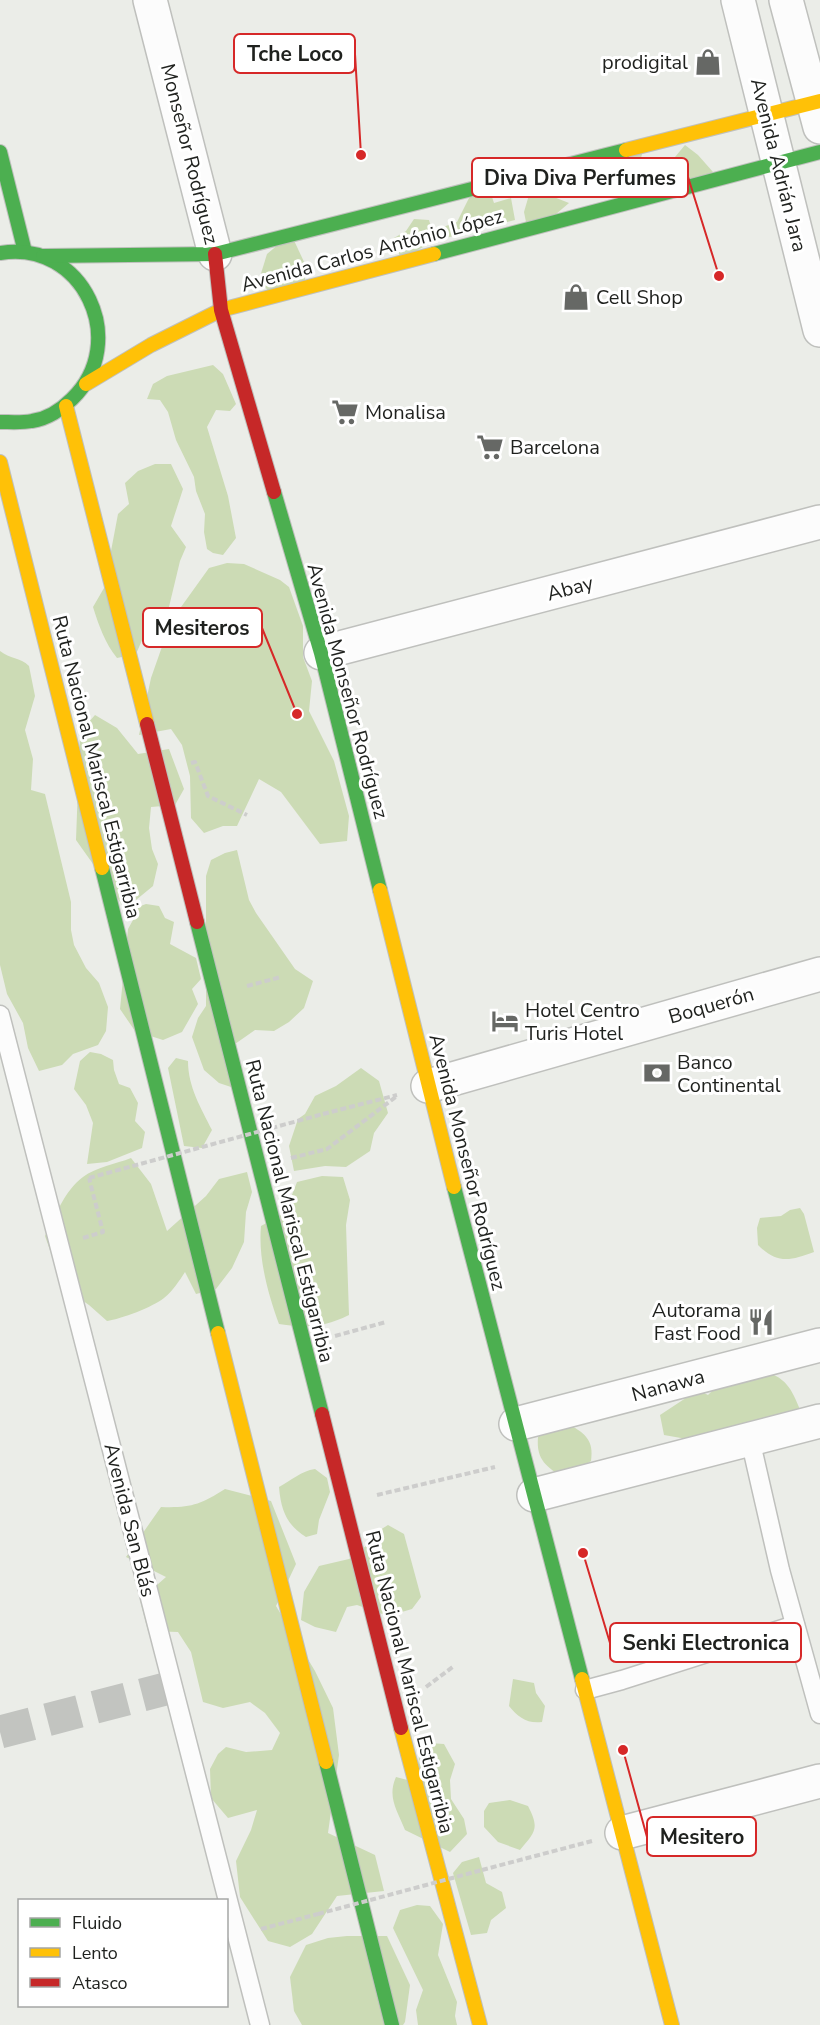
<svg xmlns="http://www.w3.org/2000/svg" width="820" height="2025" viewBox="0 0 820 2025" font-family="'Nunito Sans',sans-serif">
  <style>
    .green { fill: #ccdbb5 }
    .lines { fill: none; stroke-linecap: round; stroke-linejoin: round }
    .street-tunnel { stroke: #c2c4c0; stroke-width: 33; stroke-dasharray: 33 16; stroke-linecap: butt }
    .lane-casing { stroke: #bfc0bd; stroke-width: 21 }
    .street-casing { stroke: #bfc0bd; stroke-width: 36 }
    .fast-casing { stroke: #bfc0bd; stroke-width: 16 }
    .slow-casing { stroke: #bfc0bd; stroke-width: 16 }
    .jam-casing { stroke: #bfc0bd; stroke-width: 16 }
    .path { stroke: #cdcdcc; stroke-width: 4; stroke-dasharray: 6 3; stroke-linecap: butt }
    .lane { stroke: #fcfcfc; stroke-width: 18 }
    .street { stroke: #fcfcfc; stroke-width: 33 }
    .fast { stroke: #4caf50; stroke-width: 14 }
    .slow { stroke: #ffc107; stroke-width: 14 }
    .jam { stroke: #c62828; stroke-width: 14 }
    .path-bridge { stroke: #cdcdcc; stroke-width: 4; stroke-dasharray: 6 3; stroke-linecap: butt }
    .labels { text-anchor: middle; stroke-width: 6; stroke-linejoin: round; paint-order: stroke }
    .poi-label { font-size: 20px; fill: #1f211e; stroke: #fff; text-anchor: start }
    .street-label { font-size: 20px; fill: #1f211e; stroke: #fff }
    .leader { fill: none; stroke: #d62828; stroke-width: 2 }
    .callout-dot { fill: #d62828; stroke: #fff; stroke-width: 2 }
    .callout { fill: #fff; stroke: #d62828; stroke-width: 2 }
    .callout-label { font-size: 21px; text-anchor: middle; font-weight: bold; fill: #1f211e }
  </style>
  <rect width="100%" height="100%" fill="#ebede8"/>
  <g class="green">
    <polygon points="644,145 636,181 651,183 619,193 619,182 606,180 594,158"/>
    <polygon points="685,145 698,155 713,172 670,196 675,157"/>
    <polygon points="488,185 494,203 511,198 515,220 442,239 443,227 457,222 469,198"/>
    <polygon points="531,188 569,203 529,237 524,212"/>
    <polygon points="414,219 429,220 435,240 401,260 394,238 406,231"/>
    <polygon points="291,234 305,264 305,292 271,294 259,280 267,254"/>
    <polygon points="213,365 223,374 236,404 230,411 216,410 207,427 228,496 236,538 223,555 213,553 207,549 204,532 205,514 196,491 194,477 176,440 168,412 160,400 147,399 153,384 167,376"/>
    <path d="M 155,464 L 171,464 L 183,489 L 171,526 L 186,547 L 180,561 L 168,611 L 161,620 L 146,631 L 136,654 L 117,658 C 105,643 99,626 93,607 L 104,588 L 118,514 L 129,504 L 125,483 L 138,471 Z"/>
    <polygon points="227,563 244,564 280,580 289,587 303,626 303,657 312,681 309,711 334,761 349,816 347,841 320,844 281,792 259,779 237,826 223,826 204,833 191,818 190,776 182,745 171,729 139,735 151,678 171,621 209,568"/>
    <path d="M 0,651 C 10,659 20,657 29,666 L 35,696 L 25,730 L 33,759 L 31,790 L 45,794 L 71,902 L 71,930 L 74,945 L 86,968 L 99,983 L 108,1007 L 106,1031 L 98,1045 L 73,1054 L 62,1065 L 39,1071 L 28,1048 L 23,1023 L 7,994 L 0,965 Z"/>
    <polygon points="95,715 117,728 138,754 169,749 184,789 175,805 151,807 149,828 152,849 158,864 153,886 125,909 76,840 80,732"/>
    <polygon points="237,850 249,900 256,913 295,969 313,981 304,1008 289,1022 274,1031 255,1030 235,1044 231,1087 219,1083 204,1070 192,1037 198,1018 206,1006 206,876 211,860 225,853"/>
    <polygon points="146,904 159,906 165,918 174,922 170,944 196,958 201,979 192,989 198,1004 182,1032 163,1040 135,1031 120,1009 128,929 133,920 135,908"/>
    <polygon points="90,1052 101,1054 113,1060 114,1070 119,1084 130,1088 138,1103 135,1121 145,1132 142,1148 107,1162 87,1164 93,1123 86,1105 74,1089 80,1061"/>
    <path d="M 176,1058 L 188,1061 C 188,1087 201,1108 212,1130 L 202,1148 L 184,1146 L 168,1068 Z"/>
    <polygon points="361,1068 379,1081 388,1113 374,1133 370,1151 346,1167 325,1166 294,1171 289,1146 298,1119 305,1114 315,1096 336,1086"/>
    <path d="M 131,1158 L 151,1184 L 167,1231 L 206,1196 L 219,1179 L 247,1172 L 252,1192 L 246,1212 L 244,1242 L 232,1268 L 216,1289 L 196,1294 L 185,1272 C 179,1281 173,1291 164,1298 C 153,1307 121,1319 107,1321 L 89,1305 L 63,1287 L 45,1236 C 55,1217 64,1191 83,1177 C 96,1167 116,1164 131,1158 Z"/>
    <path d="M 322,1176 L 343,1177 L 350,1200 L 346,1225 L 349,1315 C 322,1328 307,1328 279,1324 C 268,1294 258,1258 261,1226 L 285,1213 L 297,1182 Z"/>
    <path d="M 800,1208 L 804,1214 L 814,1252 C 790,1261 777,1264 758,1245 L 757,1228 L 760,1218 L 781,1216 L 790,1210 Z"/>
    <path d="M 764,1371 C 789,1379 792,1391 802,1414 L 755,1456 L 726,1463 L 698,1453 L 681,1438 L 664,1435 L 660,1415 L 698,1390 L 708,1395 L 724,1379 Z"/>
    <path d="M 570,1425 C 586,1434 594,1441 591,1461 L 564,1479 C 547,1466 536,1461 538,1437 L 547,1430 Z"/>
    <path d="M 315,1469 L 327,1478 L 330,1492 L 319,1520 L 317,1534 L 306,1537 C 287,1525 281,1511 279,1487 C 292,1480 301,1471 315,1469 Z"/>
    <path d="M 225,1489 L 271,1501 L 296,1564 L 276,1606 L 315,1671 L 333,1708 L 339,1755 L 328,1833 L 375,1855 L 384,1891 L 337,1896 L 312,1934 L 290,1947 L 268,1941 L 240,1897 L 236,1861 L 251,1830 L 257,1810 L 228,1818 L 211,1798 L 210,1769 L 218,1754 L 226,1747 L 246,1752 L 272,1750 L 280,1733 L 265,1713 L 250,1702 L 223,1708 L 203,1702 L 191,1652 L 178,1632 L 148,1631 L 140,1600 L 166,1577 L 126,1557 L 161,1507 C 190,1508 200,1505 225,1489 Z"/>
    <polygon points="388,1525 404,1534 421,1597 412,1609 388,1616 357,1605 347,1607 336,1632 315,1627 301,1620 304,1592 319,1566 349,1559 366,1546 372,1535"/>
    <path d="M 513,1679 L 534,1683 L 536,1693 L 545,1706 L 542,1722 C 527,1724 518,1717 509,1706 Z"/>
    <path d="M 429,1743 L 444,1744 L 455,1764 L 450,1780 L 451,1799 L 464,1819 L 467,1834 L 450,1852 L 405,1830 C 397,1810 387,1797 396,1777 L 415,1782 L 420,1753 Z"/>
    <path d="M 510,1800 L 528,1806 C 540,1829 535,1832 520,1850 L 498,1842 L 484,1827 L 484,1811 L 489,1803 Z"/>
    <polygon points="479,1857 486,1883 502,1892 506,1908 491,1920 487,1933 471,1935 453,1873 462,1862"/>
    <polygon points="417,1905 430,1906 443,1924 438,1955 457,2002 455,2016 457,2025 418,2025 416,2010 423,1990 393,1928 400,1910"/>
    <polygon points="347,1936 387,1936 410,1985 405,2022 403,2025 302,2025 294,2011 290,1977 306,1945 328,1938"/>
  </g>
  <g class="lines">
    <polyline class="street-tunnel" points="0,1732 173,1687"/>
    <defs>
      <g id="lane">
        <polyline points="0,1015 260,2025"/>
        <polyline points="750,1439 780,1570 820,1714"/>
        <polyline points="585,1690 622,1680 795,1625"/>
      </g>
      <g id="street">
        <polyline points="150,0 215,254"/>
        <polyline points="738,0 820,330"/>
        <polyline points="786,0 820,127"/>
        <polyline points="321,653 820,522"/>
        <polyline points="428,1086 820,974"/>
        <polyline points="516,1424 820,1345"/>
        <polyline points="534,1495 820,1421"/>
        <polyline points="622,1833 820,1781"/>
      </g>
      <g id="fast">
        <polyline points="0,152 25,252"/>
        <path d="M 0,253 C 83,239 131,342 72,399 C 62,409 47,419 32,421 C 22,423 10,422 0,422"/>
        <polyline points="434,254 820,152"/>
        <polyline points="43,256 215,254 626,150"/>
        <polyline points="274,492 321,653 380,890"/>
        <polyline points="102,868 218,1333"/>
        <polyline points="197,922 322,1414"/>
        <polyline points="454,1187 582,1679"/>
        <polyline points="326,1762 392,2025"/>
      </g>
      <g id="slow">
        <polyline points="626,150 820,101"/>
        <polyline points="86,384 151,345 221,310 434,254"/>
        <polyline points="66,406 147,724"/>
        <polyline points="0,462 102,868"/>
        <polyline points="380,890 454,1187"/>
        <polyline points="218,1333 326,1762"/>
        <polyline points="582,1679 672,2025"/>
        <polyline points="401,1728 480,2025"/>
      </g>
      <g id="jam">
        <polyline points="215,254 221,310 274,492"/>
        <polyline points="147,724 197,922"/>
        <polyline points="322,1414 401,1728"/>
      </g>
    </defs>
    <use href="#lane" class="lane-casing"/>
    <use href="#street" class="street-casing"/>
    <use href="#fast" class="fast-casing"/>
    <use href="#slow" class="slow-casing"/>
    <use href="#jam" class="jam-casing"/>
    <g class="path">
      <polyline points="191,763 195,762 208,796 247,815"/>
      <polyline points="247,986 281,977"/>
      <polyline points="323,1114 397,1095"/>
      <polyline points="291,1158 327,1149 397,1096"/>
      <polyline points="83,1238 103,1232 89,1178"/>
      <polyline points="335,1336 386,1322"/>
      <polyline points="377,1495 495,1467"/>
      <polyline points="426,1687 454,1666"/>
      <polyline points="482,1870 592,1841"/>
      <polyline points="261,1929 318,1914"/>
    </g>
    <use href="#lane" class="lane"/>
    <use href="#street" class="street"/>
    <use href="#fast" class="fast"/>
    <use href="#slow" class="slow"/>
    <use href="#jam" class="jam"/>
    <g class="path-bridge">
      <polyline points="89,1178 323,1114"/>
      <polyline points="318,1914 482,1870"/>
    </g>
  </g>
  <defs>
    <symbol id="shop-bare" viewBox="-9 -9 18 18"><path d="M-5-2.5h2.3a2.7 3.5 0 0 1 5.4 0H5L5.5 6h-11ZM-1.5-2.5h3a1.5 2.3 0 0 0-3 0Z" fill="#666865" stroke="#fff" stroke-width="2.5" paint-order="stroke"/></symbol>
    <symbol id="supermarket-bare" viewBox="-9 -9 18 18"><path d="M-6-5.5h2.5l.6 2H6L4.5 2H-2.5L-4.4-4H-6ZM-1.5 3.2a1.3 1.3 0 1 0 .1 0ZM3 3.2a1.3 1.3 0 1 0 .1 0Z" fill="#666865" stroke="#fff" stroke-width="2.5" paint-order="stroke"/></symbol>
    <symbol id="hotel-bare" viewBox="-9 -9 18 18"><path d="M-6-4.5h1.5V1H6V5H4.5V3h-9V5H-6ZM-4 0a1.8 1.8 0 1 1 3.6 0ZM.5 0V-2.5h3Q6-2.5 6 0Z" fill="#666865" stroke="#fff" stroke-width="2.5" paint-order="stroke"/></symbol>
    <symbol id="bank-bare" viewBox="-9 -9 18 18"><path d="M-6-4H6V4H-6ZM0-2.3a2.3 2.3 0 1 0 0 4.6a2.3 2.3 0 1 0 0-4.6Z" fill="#666865" stroke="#fff" stroke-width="2.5" paint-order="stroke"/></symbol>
    <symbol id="restaurant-bare" viewBox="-9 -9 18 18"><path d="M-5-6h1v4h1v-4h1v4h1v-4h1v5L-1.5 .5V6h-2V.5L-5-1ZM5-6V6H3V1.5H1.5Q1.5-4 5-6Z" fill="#666865" stroke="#fff" stroke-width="2.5" paint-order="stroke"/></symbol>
  </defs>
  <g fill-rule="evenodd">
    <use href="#shop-bare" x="689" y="43" width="38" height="38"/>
    <use href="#shop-bare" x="557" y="278" width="38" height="38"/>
    <use href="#supermarket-bare" x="326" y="393" width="38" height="38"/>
    <use href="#supermarket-bare" x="471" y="428" width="38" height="38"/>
    <use href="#hotel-bare" x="486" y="1002" width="38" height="38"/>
    <use href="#bank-bare" x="638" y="1054" width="38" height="38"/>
    <use href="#restaurant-bare" x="742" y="1303" width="38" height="38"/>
  </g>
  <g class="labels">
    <g class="poi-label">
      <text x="688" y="69" text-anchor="end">prodigital</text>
      <text x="596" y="304">Cell Shop</text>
      <text x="365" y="419">Monalisa</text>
      <text x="510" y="454">Barcelona</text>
      <text x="525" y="1017">Hotel Centro<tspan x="525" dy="23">Turis Hotel</tspan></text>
      <text x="677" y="1069">Banco<tspan x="677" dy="23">Continental</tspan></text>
      <text x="741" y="1317" text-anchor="end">Autorama<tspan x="741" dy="23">Fast Food</tspan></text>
    </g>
    <g class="street-label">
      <text transform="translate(190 154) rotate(76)" y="7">Monseñor Rodríguez</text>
      <text transform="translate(779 165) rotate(76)" y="7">Avenida Adrián Jara</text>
      <text transform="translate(372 250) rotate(-15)" y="7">Avenida Carlos António López</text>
      <text transform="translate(570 588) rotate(-15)" y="7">Abay</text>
      <text transform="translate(348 691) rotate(75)" y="7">Avenida Monseñor Rodríguez</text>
      <text transform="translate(97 767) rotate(76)" y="7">Ruta Nacional Mariscal Estigarribia</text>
      <text transform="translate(711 1005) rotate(-16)" y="7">Boquerón</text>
      <text transform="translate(468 1162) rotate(76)" y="7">Avenida Monseñor Rodríguez</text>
      <text transform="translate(290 1211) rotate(76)" y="7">Ruta Nacional Mariscal Estigarribia</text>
      <text transform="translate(668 1385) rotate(-15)" y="7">Nanawa</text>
      <text transform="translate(130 1520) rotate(76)" y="7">Avenida San Blás</text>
      <text transform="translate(410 1682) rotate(76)" y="7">Ruta Nacional Mariscal Estigarribia</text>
    </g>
  </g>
  <path class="leader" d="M361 155L355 54M719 276L688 177M297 714L262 628M583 1553L610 1643M623 1750L647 1837"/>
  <g class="callout-dot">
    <circle cx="361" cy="155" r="6"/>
    <circle cx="719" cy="276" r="6"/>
    <circle cx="297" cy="714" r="6"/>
    <circle cx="583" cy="1553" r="6"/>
    <circle cx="623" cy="1750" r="6"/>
  </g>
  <g class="callout">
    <rect x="234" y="34" width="121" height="39" rx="6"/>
    <rect x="472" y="158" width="216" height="39" rx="6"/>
    <rect x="143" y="608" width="119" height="39" rx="6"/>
    <rect x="610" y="1623" width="191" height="39" rx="6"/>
    <rect x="647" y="1817" width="109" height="39" rx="6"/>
  </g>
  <g class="callout-label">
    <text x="295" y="61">Tche Loco</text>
    <text x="580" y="185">Diva Diva Perfumes</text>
    <text x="202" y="635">Mesiteros</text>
    <text x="706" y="1650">Senki Electronica</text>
    <text x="702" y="1844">Mesitero</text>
  </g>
  <rect x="18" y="1899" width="210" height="108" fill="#ffffff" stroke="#a5a6a5" stroke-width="1.5"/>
  <rect x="30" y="1918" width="30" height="9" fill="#4caf50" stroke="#a5a6a5" stroke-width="1.5"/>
  <text x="72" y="1929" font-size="18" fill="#1f211e">Fluido</text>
  <rect x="30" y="1948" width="30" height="9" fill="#ffc107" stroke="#a5a6a5" stroke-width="1.5"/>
  <text x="72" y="1959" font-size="18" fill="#1f211e">Lento</text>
  <rect x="30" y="1978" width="30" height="9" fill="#c62828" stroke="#a5a6a5" stroke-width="1.5"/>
  <text x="72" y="1989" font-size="18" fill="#1f211e">Atasco</text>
</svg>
